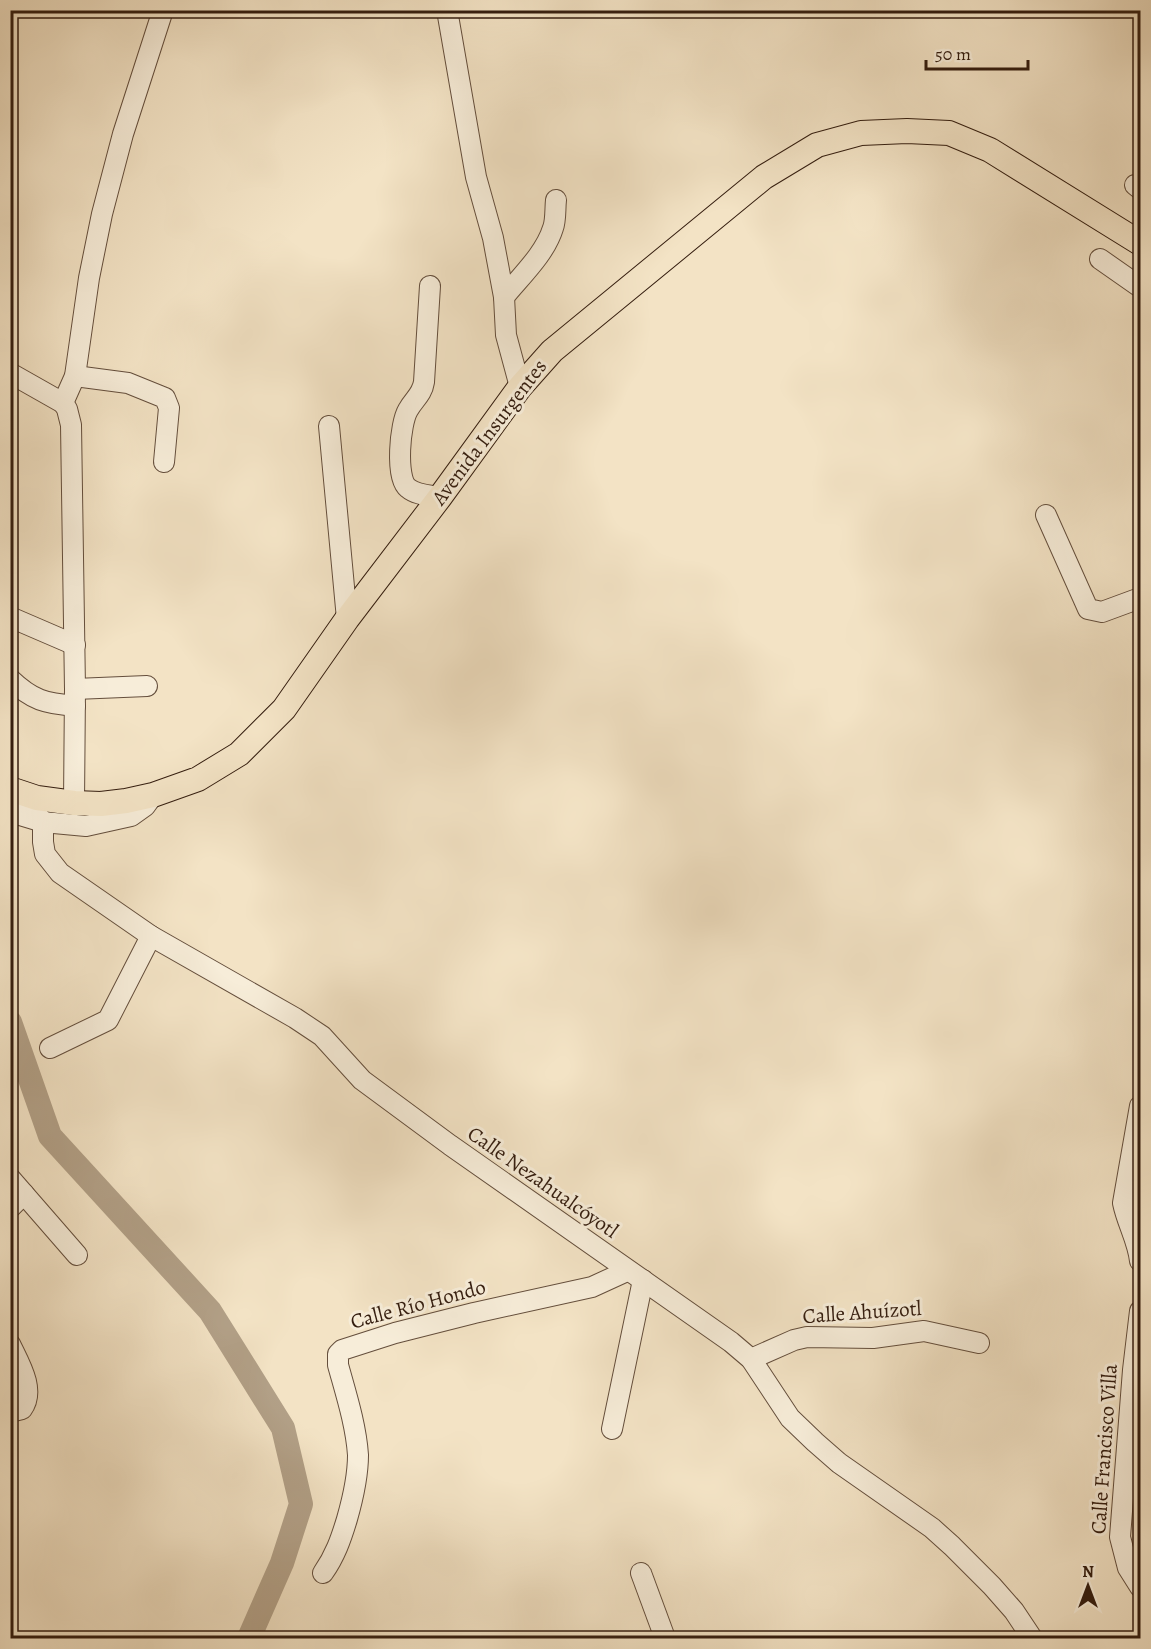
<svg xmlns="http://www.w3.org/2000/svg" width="1151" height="1649" viewBox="0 0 1151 1649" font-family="Alegreya,serif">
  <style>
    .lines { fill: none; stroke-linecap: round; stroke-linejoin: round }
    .river { stroke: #b2a087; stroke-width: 24 }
    .minor-casing { stroke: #644e3c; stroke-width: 22 }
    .major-casing { stroke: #341d0f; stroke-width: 26 }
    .minor { stroke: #f7edd9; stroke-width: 20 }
    .major { stroke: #f3e3c5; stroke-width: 24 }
    .labels { text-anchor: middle; stroke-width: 6; stroke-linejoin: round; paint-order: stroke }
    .street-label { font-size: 21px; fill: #341d0f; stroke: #f7edd9 }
  </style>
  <rect width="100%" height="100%" fill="#f3e3c5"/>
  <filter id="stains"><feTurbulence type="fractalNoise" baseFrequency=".00333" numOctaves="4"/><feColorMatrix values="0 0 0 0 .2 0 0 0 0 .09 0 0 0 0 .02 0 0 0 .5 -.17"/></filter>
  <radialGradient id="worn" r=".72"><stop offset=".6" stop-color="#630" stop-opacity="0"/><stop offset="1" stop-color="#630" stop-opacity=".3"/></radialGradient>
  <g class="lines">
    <polyline class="river" points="10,1022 50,1136 210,1311 283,1428 301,1504 282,1563 249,1638"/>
    <defs>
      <g id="minor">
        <polyline points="447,10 476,177 493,238 504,297 506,335 520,387"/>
        <polyline points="1135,185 1140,189"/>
        <polyline points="1100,259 1140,287"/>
        <path d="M 430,286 L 424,382 C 422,395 414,399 408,410 C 400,423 395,478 408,488 C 416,495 429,495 440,497"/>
        <path d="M 504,297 C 521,276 545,254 553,228 C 556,220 555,209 556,200"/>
        <polyline points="10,373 63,403 67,409 71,425 75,689 74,803"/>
        <polyline points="75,376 128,383 165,398 169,408 164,462"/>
        <polyline points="63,403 75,376 89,278 102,214 123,134 163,10"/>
        <polyline points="329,426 347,619"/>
        <polyline points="1046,515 1088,609 1102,612 1140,598"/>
        <polyline points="10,617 75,645"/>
        <path d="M 10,679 C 33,701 45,703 75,706"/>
        <polyline points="75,689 147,686"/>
        <polyline points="17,791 43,822 43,842 45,854 60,873 151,936 295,1018 322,1036 362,1080 450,1145 731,1342 751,1359 790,1418 815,1442 839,1463 932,1528 952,1546 992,1586 1014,1611 1032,1638"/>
        <polyline points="10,812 43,822 86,826 131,816 145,806 153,795"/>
        <polyline points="50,1048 108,1020 151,936"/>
        <path d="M 1140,1106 L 1123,1203 C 1127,1223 1138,1241 1140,1261"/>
        <polyline points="10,1178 77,1255"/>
        <polyline points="10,1208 24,1194"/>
        <polyline points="1140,1311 1133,1370 1120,1537 1128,1568 1140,1587"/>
        <path d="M 10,1344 C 19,1363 36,1390 22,1409 L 10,1412"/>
        <polyline points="751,1359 794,1340 807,1337 873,1338 924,1331 979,1343"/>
        <polyline points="612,1429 643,1280"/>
        <path d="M 323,1573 C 335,1556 341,1539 347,1519 C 353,1498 358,1477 358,1455 C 356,1425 346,1394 338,1365 L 338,1354 L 342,1350 L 395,1333 L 474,1313 L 592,1287 L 627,1271"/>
        <polyline points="641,1573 665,1638"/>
      </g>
      <polyline id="major" points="10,789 37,798 74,803 101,804 126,801 153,795 198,779 239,754 284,709 347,619 440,497 520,387 552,351 764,177 817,145 861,133 907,131 949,133 990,150 1140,243"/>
    </defs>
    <use href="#minor" class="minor-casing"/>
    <use href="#major" class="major-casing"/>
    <use href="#minor" class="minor"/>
    <use href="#major" class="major"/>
  </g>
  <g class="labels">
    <g class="street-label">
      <text transform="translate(489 432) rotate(-53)" y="7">Avenida Insurgentes</text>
      <text transform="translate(543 1182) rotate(35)" y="7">Calle Nezahualcóyotl</text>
      <text transform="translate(418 1304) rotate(-15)" y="7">Calle Río Hondo</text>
      <text transform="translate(862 1312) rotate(-4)" y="7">Calle Ahuízotl</text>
      <text transform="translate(1104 1449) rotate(-86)" y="7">Calle Francisco Villa</text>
    </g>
  </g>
  <rect width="1151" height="1649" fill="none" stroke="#f3e3c5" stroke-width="36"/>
  <rect x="12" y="12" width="1127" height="1625" fill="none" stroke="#341d0f" stroke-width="3"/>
  <rect x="18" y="18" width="1115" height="1613" fill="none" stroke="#341d0f" stroke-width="1.5"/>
  <g transform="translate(1088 1586)" stroke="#f7edd9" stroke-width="4.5" paint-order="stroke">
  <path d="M0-4.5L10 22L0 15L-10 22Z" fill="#341d0f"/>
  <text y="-9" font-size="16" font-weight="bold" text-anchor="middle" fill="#341d0f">N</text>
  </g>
  <path d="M926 60v9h102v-9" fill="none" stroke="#341d0f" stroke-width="3"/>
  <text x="935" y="60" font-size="18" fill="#341d0f" stroke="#f7edd9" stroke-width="4.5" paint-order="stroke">50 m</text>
  <rect width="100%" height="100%" filter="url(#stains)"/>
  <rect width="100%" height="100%" fill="url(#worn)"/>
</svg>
